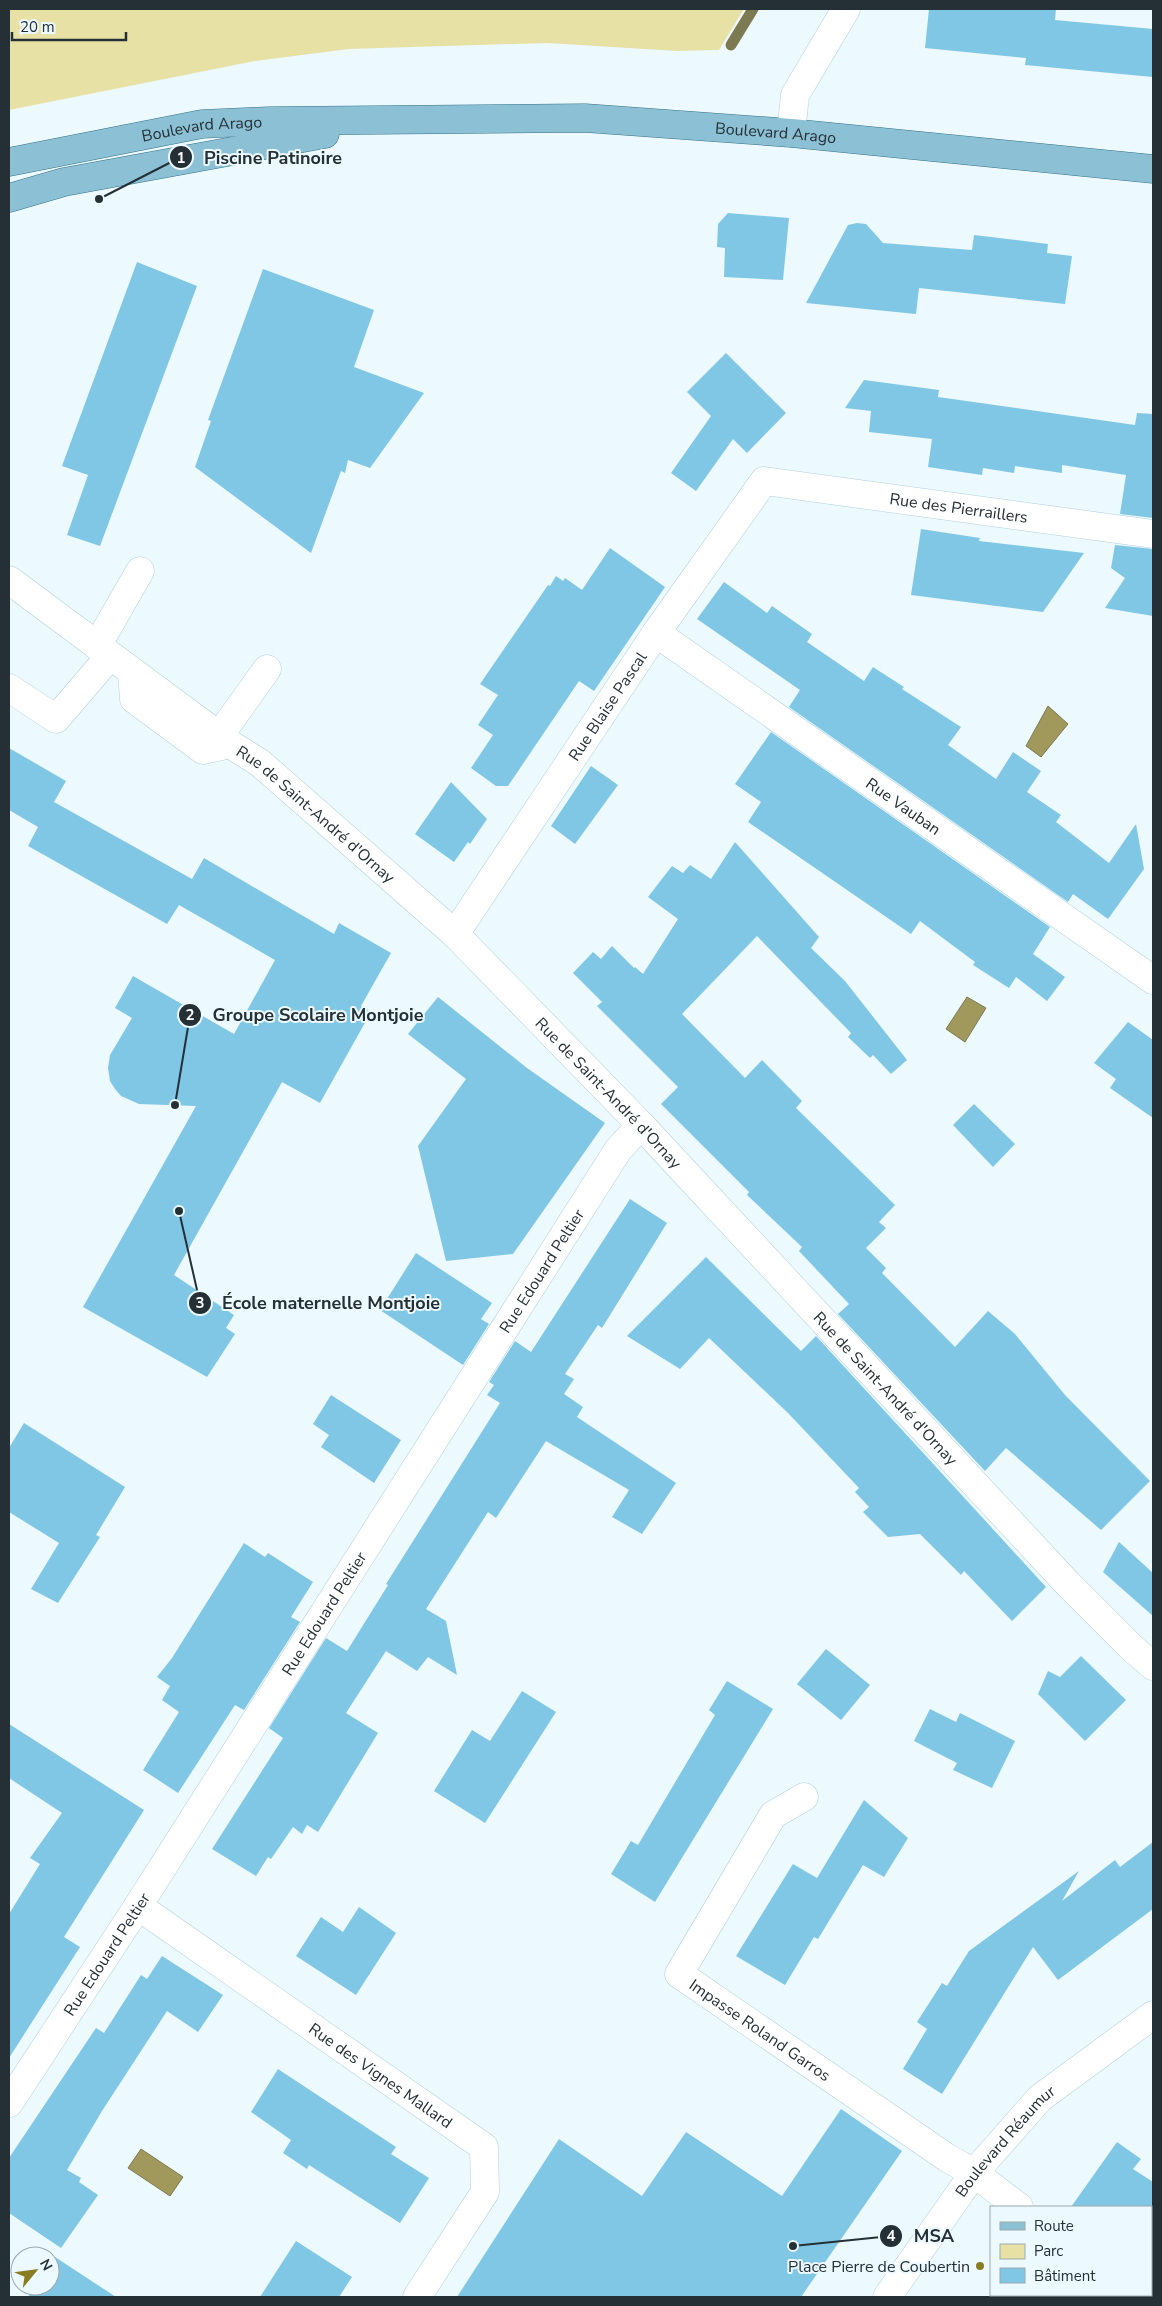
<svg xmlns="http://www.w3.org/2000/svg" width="1162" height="2306" viewBox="0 0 1162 2306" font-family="'Nunito Sans',sans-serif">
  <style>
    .green { fill: #e8e1a6 }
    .water { fill: #a0995b; stroke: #7b7a50 }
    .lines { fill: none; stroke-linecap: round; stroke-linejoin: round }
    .stream { stroke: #7b7a50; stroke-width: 11 }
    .building { fill: #80c7e5 }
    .minor-casing { stroke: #b0d0df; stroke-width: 29 }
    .major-casing { stroke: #36728a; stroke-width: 29 }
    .minor { stroke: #fff; stroke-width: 28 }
    .major { stroke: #8cc0d4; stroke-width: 28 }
    .poi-dot { fill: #887d23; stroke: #ecf9ff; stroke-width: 2 }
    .labels { text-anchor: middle; stroke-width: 4; stroke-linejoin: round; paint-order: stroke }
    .street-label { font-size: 16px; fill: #243036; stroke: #ecf9ff }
    .poi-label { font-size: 16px; fill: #243036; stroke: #ecf9ff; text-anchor: end }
    .leader { fill: none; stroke: #243036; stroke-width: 2 }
    .callout-dot { fill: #243036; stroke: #ecf9ff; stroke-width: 2 }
    .mark-label { font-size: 15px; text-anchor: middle; font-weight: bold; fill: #fff }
    .callout-label { font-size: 18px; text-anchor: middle; font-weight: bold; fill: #243036; stroke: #ecf9ff; stroke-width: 4; stroke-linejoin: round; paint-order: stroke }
  </style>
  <rect width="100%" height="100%" fill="#ecf9ff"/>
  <polygon class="green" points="9,9 744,9 719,50 677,51 547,43 349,49 255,61 9,110"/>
  <g class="water">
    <polygon points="1048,706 1068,724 1041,757 1026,746"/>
    <polygon points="967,997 986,1008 965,1042 946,1029"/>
    <polygon points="141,2149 183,2177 170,2196 128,2168"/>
  </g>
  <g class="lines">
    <polyline class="stream" points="731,45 753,9"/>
  </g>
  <g class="building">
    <polygon points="929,9 1056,9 1055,20 1153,29 1153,77 1025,65 1026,58 925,48"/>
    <polygon points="728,213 789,218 783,280 724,277 725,248 717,247 718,224"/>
    <polygon points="857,223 866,224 883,243 972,250 974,235 1048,244 1047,253 1072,256 1065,304 919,288 916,314 806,303 848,225"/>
    <polygon points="137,262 197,286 100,546 67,535 88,475 62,466"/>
    <polygon points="263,269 374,310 354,367 424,393 370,468 348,460 345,473 341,471 311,553 195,467 211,421 208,420"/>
    <polygon points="726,353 786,413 747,453 733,439 696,491 671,473 711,416 687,392"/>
    <polygon points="864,380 939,390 938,397 1135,425 1137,413 1153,414 1153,518 1120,514 1126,475 1062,465 1062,473 1015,466 1014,473 983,468 982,475 928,467 932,439 869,432 871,411 845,408"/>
    <polygon points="921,529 980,538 979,541 1084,553 1043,612 911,595"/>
    <polygon points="1115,545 1153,549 1153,616 1105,608 1125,578 1111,568"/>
    <polygon points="610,548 665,587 594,691 579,681 508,786 496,786 471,768 493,735 478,725 498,695 480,684 548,585 550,586 556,576 563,581 565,578 582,590"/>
    <polygon points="724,582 767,613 772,606 812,634 807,642 864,681 873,667 904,687 902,689 961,727 948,745 996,779 1013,752 1041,771 1027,792 1061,815 1056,822 1109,863 1136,824 1144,869 1108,919 1073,894 1068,902 789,707 800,690 697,619"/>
    <polygon points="771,732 1050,927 1033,954 1065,977 1047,1001 1016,977 1009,988 973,965 975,962 920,921 911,934 748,822 761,802 735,784"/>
    <polygon points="9,748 66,781 54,802 192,879 204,858 334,934 339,923 391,953 361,1006 371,1012 320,1103 282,1082 174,1275 234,1315 226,1328 235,1334 207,1377 83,1307 196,1106 139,1104 121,1096 115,1089 110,1081 108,1068 110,1055 132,1018 115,1008 133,976 234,1034 275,960 179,905 167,924 28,846 38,827 9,810"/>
    <polygon points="591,766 618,785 575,844 551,826"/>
    <polygon points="451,782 487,819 470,844 468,842 454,862 415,834"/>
    <polygon points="735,842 819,937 811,948 845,981 907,1060 891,1074 873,1055 870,1058 848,1037 851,1033 757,936 682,1014 745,1078 762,1060 802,1101 796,1108 895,1205 879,1222 886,1228 866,1248 886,1268 882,1273 955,1347 988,1311 1015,1334 1065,1395 1150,1481 1101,1530 1006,1448 985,1471 838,1314 849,1304 799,1251 802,1247 747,1195 749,1192 661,1104 678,1087 597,1006 602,1002 573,973 593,952 601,959 612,946 634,968 635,967 643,974 678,919 648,897 672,866 683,873 690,865 711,879"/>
    <polygon points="438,997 527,1068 605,1123 513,1254 446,1261 418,1146 466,1079 408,1034"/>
    <polygon points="1128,1022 1153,1040 1153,1118 1110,1088 1116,1079 1094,1063"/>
    <polygon points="974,1104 1015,1144 993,1167 953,1125"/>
    <polygon points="630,1199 667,1223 602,1328 598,1325 565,1374 574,1379 564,1394 583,1407 577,1417 676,1483 642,1534 612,1517 629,1490 546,1441 496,1518 488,1512 426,1609 446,1621 457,1675 428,1657 417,1671 386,1651 346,1713 378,1733 318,1832 307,1825 302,1834 293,1827 271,1859 268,1857 256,1876 212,1849 283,1738 269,1728 326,1638 347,1651 388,1585 386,1584 500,1403 487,1395 494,1385 489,1382 515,1341 531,1352"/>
    <polygon points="416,1253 492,1303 481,1319 489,1324 463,1365 380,1310"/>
    <polygon points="706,1257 801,1351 816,1336 1046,1587 1012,1621 964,1571 961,1575 920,1534 888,1537 863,1512 869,1507 855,1492 859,1488 788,1413 709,1338 680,1369 627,1336"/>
    <polygon points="331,1395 401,1440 374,1483 321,1447 329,1435 313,1424"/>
    <polygon points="24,1423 125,1487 96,1535 100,1537 58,1603 31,1589 59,1543 9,1512 9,1448"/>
    <polygon points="1119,1542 1153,1573 1153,1616 1103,1572"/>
    <polygon points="244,1543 265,1557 268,1553 313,1582 291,1617 300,1622 244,1710 235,1705 178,1793 143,1770 179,1712 162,1700 170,1686 157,1677 172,1658"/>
    <polygon points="826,1649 870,1685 841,1720 797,1684"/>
    <polygon points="1081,1656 1126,1700 1085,1741 1038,1694 1048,1671 1060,1677"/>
    <polygon points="727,1681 773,1709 655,1902 611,1874 631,1841 638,1845 715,1715 709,1710"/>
    <polygon points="522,1691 556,1712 485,1823 434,1791 472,1730 490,1741"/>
    <polygon points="930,1709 956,1722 960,1713 1015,1741 992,1788 953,1770 957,1763 914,1741"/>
    <polygon points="9,1724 144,1810 64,1937 80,1947 9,2058 9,1914 40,1864 30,1858 62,1813 9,1778"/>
    <polygon points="864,1800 908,1838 884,1877 863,1865 818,1939 814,1937 785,1985 736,1956 793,1864 817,1878"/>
    <polygon points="1153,1842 1153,1909 1058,1980 1033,1947 942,2094 903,2069 927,2029 917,2022 942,1983 947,1986 969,1951 1079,1871 1062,1901 1115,1860 1120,1867"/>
    <polygon points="359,1907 396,1933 356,1995 296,1956 321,1917 343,1932"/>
    <polygon points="162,1956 223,1995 198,2032 167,2011 102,2111 67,2170 81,2178 79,2182 98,2195 61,2248 9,2213 9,2158 96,2028 104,2033 141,1975 147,1979"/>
    <polygon points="278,2069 396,2147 391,2154 429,2178 400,2223 309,2165 307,2169 283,2153 291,2140 251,2112"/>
    <polygon points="841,2109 902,2151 801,2297 457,2297 559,2139 642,2196 686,2132 782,2196"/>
    <polygon points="1117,2142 1141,2159 1133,2169 1153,2182 1153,2207 1071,2207"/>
    <polygon points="296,2241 352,2277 339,2297 260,2297"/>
    <polygon points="55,2257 116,2297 28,2297 36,2286 50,2286 50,2264"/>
  </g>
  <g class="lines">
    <defs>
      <g id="minor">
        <polyline points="791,133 795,95 846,9"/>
        <path id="s1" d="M 9,580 L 230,744 L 260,763 L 455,934 L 641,1125 L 1068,1584 L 1132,1648 L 1153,1666"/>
        <path id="s2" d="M 656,633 L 1153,980"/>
        <polyline points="97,646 140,571"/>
        <polyline points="132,672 134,699 203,750 230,744"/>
        <polyline points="9,688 56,719 110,656"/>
        <polyline points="219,736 267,669"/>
        <path id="s3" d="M 455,934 L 656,633 L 764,481 L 1153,534"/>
        <path id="s4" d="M 804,1797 L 773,1815 L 679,1974 L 946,2157 L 974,2173 L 1019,2207"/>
        <path id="s5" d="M 138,1906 L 484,2147 L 485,2192 L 417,2297"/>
        <path id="s6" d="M 9,2103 L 138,1906 L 618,1150 L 641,1125"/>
        <polyline points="1143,2295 1147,2297"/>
        <path id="s7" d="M 887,2297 L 974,2173 L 1040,2098 L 1153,2015"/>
      </g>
      <g id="major">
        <path id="s8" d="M 9,162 L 202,124 L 269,121 L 585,118 L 791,133 L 1153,169"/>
        <polyline points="9,198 64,182 325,134"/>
      </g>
    </defs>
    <use href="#minor" class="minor-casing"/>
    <use href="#major" class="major-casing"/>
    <use href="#minor" class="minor"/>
    <use href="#major" class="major"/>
  </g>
  <circle class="poi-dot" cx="980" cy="2266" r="5"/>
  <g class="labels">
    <g class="street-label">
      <text dy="6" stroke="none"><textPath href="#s8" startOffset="196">Boulevard Arago</textPath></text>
      <text dy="6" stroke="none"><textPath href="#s8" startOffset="771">Boulevard Arago</textPath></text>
      <text dy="6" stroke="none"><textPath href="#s3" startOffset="745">Rue des Pierraillers</textPath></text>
      <text dy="6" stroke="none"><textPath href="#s3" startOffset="274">Rue Blaise Pascal</textPath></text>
      <text dy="6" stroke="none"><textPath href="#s2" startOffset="302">Rue Vauban</textPath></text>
      <text dy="6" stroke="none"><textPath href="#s1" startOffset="386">Rue de Saint-André d'Ornay</textPath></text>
      <text dy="6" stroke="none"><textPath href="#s1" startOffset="791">Rue de Saint-André d'Ornay</textPath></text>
      <text dy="6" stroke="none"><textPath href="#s6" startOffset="988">Rue Edouard Peltier</textPath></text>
      <text dy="6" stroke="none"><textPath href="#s1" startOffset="1196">Rue de Saint-André d'Ornay</textPath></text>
      <text dy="6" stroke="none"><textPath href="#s6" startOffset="582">Rue Edouard Peltier</textPath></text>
      <text dy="6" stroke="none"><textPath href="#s6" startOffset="178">Rue Edouard Peltier</textPath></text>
      <text dy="6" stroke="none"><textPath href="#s4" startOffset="319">Impasse Roland Garros</textPath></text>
      <text dy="6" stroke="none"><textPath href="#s5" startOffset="296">Rue des Vignes Mallard</textPath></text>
      <text dy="6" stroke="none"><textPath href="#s7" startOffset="196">Boulevard Réaumur</textPath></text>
    </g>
    <g class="poi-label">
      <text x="970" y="2272">Place Pierre de Coubertin</text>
    </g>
  </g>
  <path class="leader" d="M99 199L181 157M175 1105L190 1015M179 1211L200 1303M793 2246L891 2236"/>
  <g class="callout-dot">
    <circle cx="99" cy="199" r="5"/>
    <circle cx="175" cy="1105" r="5"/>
    <circle cx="179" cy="1211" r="5"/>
    <circle cx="793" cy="2246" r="5"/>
    <circle cx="181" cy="157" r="12"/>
    <circle cx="190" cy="1015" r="12"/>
    <circle cx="200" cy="1303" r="12"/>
    <circle cx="891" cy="2236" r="12"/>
  </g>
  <g class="mark-label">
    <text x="181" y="163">1</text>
    <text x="190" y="1020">2</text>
    <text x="200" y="1308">3</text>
    <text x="891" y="2241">4</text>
  </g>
  <g class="callout-label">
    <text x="273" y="164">Piscine Patinoire</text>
    <text x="318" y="1021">Groupe Scolaire Montjoie</text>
    <text x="331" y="1309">École maternelle Montjoie</text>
    <text x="934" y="2242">MSA</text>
  </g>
  <rect width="1162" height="2306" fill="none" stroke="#243036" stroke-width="20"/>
  <rect x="990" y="2206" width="162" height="90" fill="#ecf9ff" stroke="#9ca9af"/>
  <rect x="1000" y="2222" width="25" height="8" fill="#8cc0d4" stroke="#9ca9af"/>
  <text x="1034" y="2231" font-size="15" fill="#243036">Route</text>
  <rect x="1000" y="2244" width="25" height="15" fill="#e8e1a6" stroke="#9ca9af"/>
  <text x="1034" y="2256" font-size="15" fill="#243036">Parc</text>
  <rect x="1000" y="2268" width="25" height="15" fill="#80c7e5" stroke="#9ca9af"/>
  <text x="1034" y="2281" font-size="15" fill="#243036">Bâtiment</text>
  <g transform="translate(35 2271) rotate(61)"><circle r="24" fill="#ecf9ff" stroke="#9ca9af"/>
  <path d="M0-4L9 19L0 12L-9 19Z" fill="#887d23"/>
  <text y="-8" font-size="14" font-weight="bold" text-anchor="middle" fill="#243036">N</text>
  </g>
  <path d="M12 32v8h114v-8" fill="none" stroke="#243036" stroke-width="2.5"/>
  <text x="20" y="32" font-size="15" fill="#243036" stroke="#ecf9ff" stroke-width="4" paint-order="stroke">20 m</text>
</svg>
